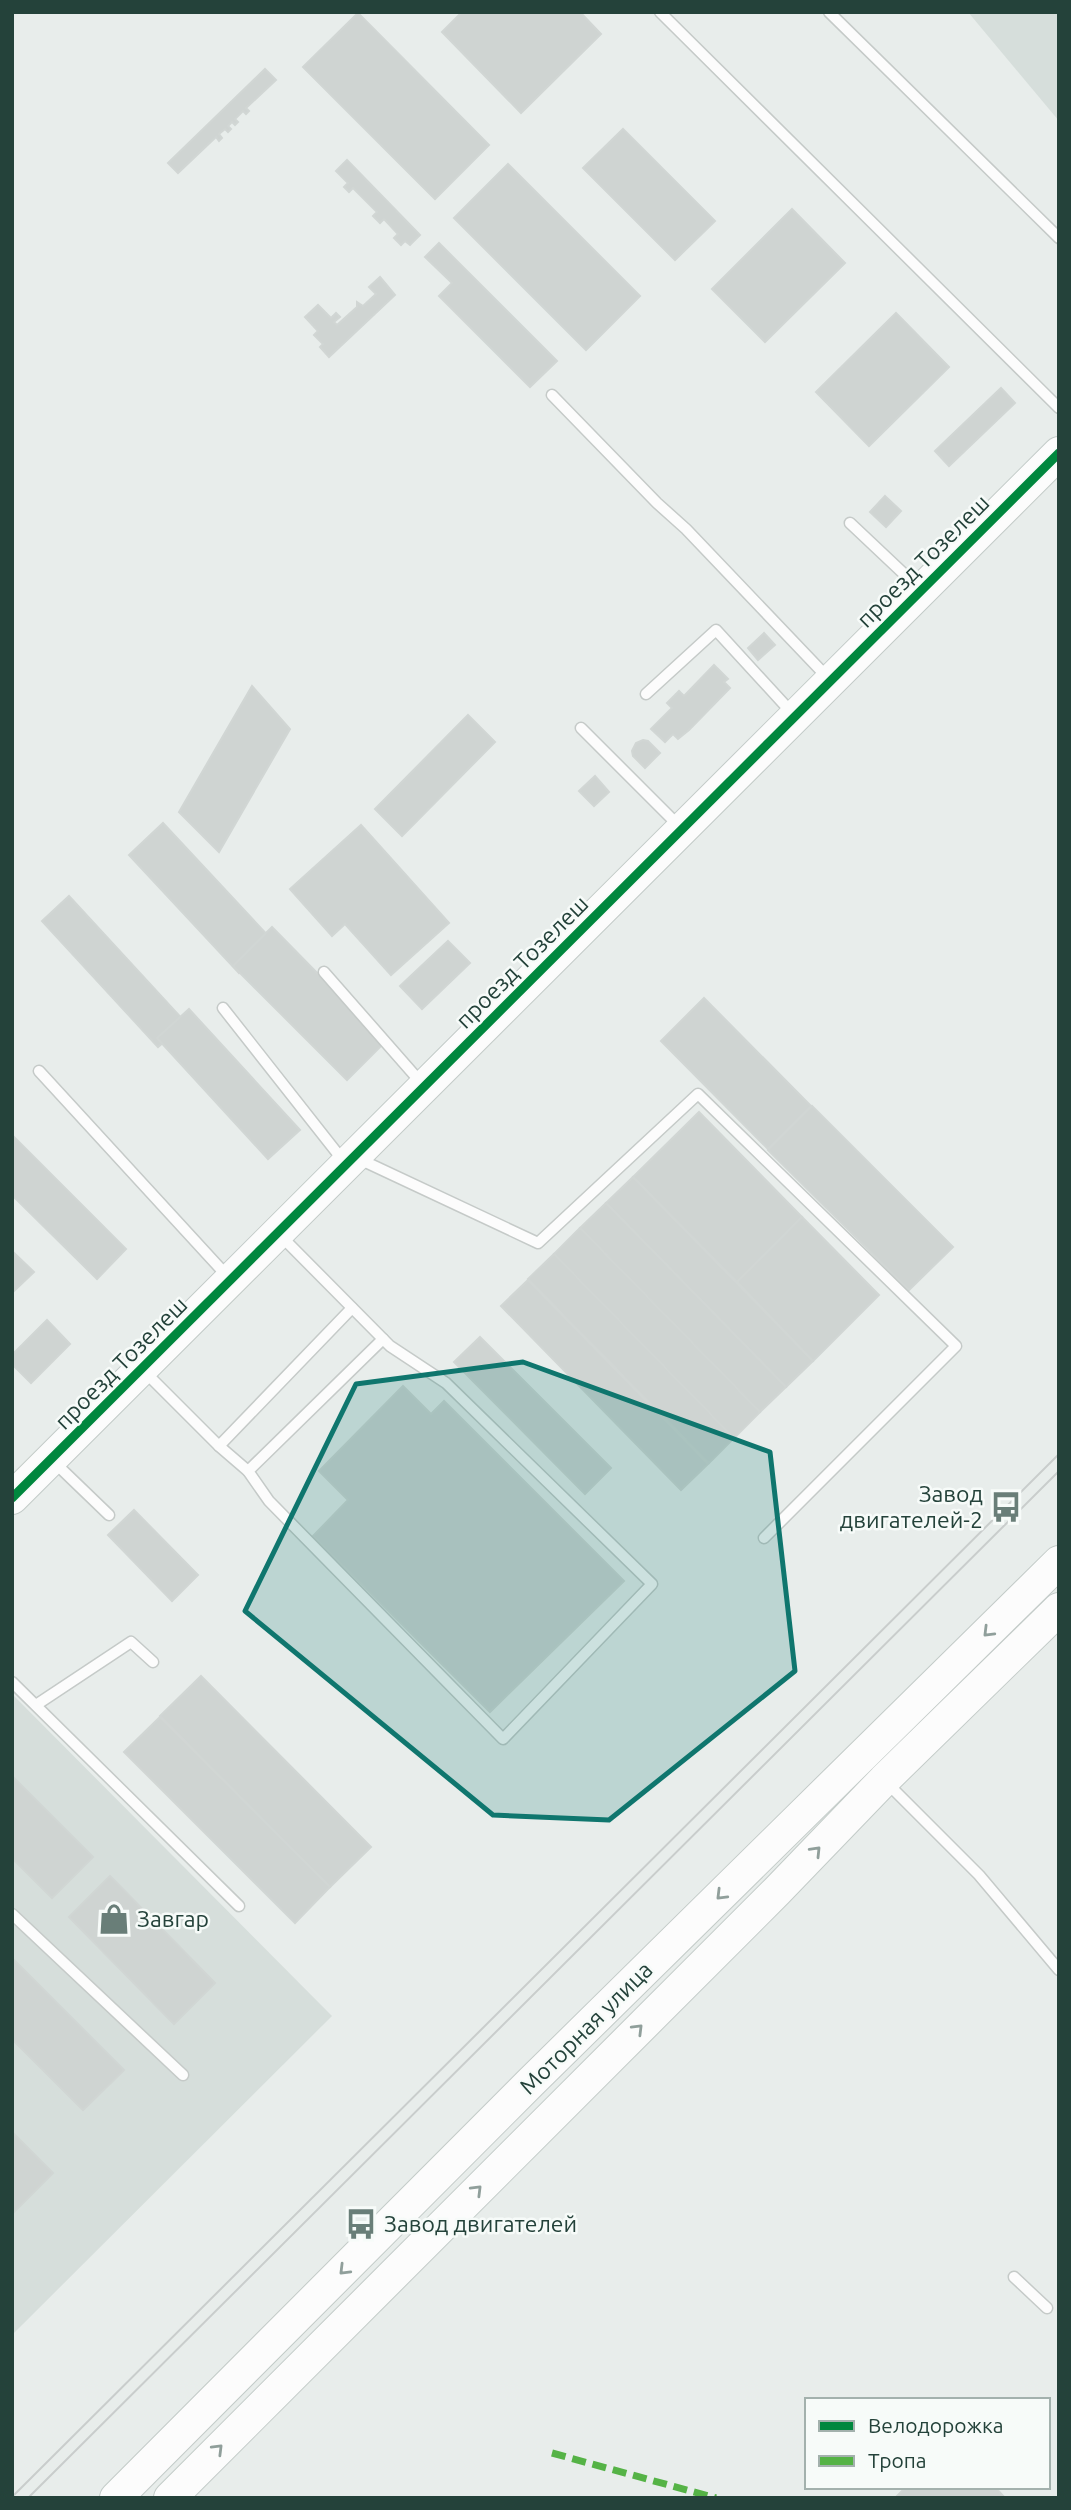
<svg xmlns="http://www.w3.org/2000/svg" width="1071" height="2510" viewBox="0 0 1071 2510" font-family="Ubuntu,sans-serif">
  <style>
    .built { fill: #d6dedb }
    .building { fill: #cfd4d2; stroke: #d1d6d4; stroke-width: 2 }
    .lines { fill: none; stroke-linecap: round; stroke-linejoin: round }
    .lane-casing { stroke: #c5cac8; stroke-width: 13 }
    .secondary-casing { stroke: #c3cbc8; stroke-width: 34 }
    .lane { stroke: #fcfcfc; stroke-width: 10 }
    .secondary { stroke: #fcfcfc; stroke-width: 32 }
    .tram { stroke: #c9cdcc; stroke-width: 2 }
    .quiet { stroke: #55b346; stroke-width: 7; stroke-dasharray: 14 7; stroke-linecap: butt }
    .cycleway-casing { stroke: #f7fbf9; stroke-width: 13 }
    .cycleway { stroke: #00873e; stroke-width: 9 }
    .oneway { stroke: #909f9b }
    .marked { fill: #0f766e; fill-opacity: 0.2; stroke: #0f766e; stroke-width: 5; stroke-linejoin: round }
    .labels { text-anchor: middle; stroke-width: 5; stroke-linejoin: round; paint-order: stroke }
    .street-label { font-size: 23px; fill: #24423a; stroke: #f7fbf9 }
    .poi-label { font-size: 23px; fill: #24423a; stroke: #f7fbf9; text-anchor: start }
  </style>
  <rect width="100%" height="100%" fill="#e8edeb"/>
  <g class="built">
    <polygon points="968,12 1059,12 1059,121"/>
    <polygon points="12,1694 332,2016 12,2335"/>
  </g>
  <g class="building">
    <polygon points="462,12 580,12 601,34 521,113 442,32"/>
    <polygon points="358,13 489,145 435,199 303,67"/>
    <polygon points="265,69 276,80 246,108 249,111 246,114 243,111 235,119 238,122 235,125 232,122 228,126 231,129 228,132 225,129 219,134 222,138 219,141 216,137 178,173 168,163"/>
    <polygon points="623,129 715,221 675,260 583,168"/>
    <polygon points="347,160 420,235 410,245 405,241 401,245 394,238 398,234 384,219 380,223 373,216 377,212 353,188 349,192 344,187 348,183 336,171"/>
    <polygon points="508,164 640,296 586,350 454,218"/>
    <polygon points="792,209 845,263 765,342 712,289"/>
    <polygon points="439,243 557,361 530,387 439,296 452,283 425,257"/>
    <polygon points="380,277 395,295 329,357 320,347 323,344 314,335 318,331 305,317 318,305 331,318 336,313 340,317 334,322 337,325 357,307 357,302 363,306 376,294 369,287"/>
    <polygon points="896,313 949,367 869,446 816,392"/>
    <polygon points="1001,388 1015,403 949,466 935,451"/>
    <polygon points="885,496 901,511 886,527 870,512"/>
    <polygon points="764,633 775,645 758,660 748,648"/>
    <polygon points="714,665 728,679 724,682 730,688 689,730 678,739 673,734 665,742 651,729 672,708 667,703 679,691 684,696"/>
    <polygon points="252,686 290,729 219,852 179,812"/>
    <polygon points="468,715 495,742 402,836 375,809"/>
    <polygon points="643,740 648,741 660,753 645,768 633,756 632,751 636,743"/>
    <polygon points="595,776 609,792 594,806 579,791"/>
    <polygon points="163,823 273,941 239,973 129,855"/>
    <polygon points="361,825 449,923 391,975 345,924 332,936 290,889"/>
    <polygon points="69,896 186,1023 158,1047 42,921"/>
    <polygon points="272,927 385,1042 347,1080 233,966"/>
    <polygon points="448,941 470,963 422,1009 400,986"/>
    <polygon points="704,998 811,1106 768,1149 661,1041"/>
    <polygon points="189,1009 300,1130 268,1159 157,1038"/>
    <polygon points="812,1106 953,1247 909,1290 768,1150"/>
    <polygon points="699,1112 802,1217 737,1282 633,1177"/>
    <polygon points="12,1135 126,1249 97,1279 12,1195"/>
    <polygon points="633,1177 813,1361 786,1387 606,1203"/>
    <polygon points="606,1203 786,1387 760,1412 580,1228"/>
    <polygon points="802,1217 879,1295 813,1361 737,1282"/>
    <polygon points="580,1228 760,1412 734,1438 554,1254"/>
    <polygon points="12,1251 34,1272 12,1293"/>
    <polygon points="554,1254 734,1438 709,1463 528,1279"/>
    <polygon points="528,1280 708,1464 681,1490 501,1306"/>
    <polygon points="47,1320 70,1344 31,1383 12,1364 12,1355"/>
    <polygon points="480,1337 611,1468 585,1494 454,1362"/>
    <polygon points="403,1386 431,1414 444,1401 624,1581 490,1712 313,1536 348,1500 319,1471"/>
    <polygon points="134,1510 198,1575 172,1601 108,1535"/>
    <polygon points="201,1676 371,1847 330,1887 160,1716"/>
    <polygon points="160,1717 330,1887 295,1923 124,1752"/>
    <polygon points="12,1776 93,1857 52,1898 12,1858"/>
    <polygon points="110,1876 215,1983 174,2024 69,1917"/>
    <polygon points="12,1958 124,2070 83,2110 12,2039"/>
    <polygon points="12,2132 53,2173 12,2214"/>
    <polygon points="906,2487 995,2487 1005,2498 895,2498"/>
  </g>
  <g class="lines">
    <defs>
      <g id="lane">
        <polyline points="660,12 1059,408"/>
        <polyline points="829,12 1059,238"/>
        <polyline points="552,395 657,503 686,529 829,679"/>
        <polyline points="850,523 903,573 914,593"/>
        <polyline points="646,694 716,630 793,714"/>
        <polyline points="581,728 680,827"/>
        <polyline points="324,972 424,1086"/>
        <polyline points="223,1008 345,1163"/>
        <polyline points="39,1071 229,1278"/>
        <polyline points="357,1158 538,1243 698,1094 956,1346 764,1538"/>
        <polyline points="145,1372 219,1446 248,1471 269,1501 503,1739 652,1584 446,1383 390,1346 280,1235"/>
        <polyline points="219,1446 352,1308"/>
        <polyline points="53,1461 109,1515"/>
        <polyline points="248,1471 383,1339"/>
        <polyline points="12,1682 239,1906"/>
        <polyline points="36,1705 131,1642 153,1662"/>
        <polyline points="886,1782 979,1875 1059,1970"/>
        <polyline points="12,1914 183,2075"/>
        <polyline points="1014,2277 1047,2308"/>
      </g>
      <g id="secondary">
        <polyline points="12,1498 1059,453"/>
        <polyline points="116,2498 530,2083 1059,1562"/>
        <polyline points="170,2498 777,1891 884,1780 1059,1609"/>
      </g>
    </defs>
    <use href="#lane" class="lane-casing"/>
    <use href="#secondary" class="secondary-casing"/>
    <use href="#lane" class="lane"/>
    <use href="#secondary" class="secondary"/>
    <g class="tram">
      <polyline points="12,2497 1059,1454"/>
      <polyline points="28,2498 1059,1471"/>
    </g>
    <polyline class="quiet" points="552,2453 716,2498"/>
    <defs>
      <polyline id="cycleway" points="12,1498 1059,453"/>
    </defs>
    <use href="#cycleway" class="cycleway-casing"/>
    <use href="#cycleway" class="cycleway"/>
  </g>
  <defs><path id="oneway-chevron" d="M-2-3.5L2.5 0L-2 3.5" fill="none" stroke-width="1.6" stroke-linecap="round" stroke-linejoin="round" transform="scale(1.75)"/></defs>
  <g class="oneway">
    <use href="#oneway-chevron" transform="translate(988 1632) rotate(135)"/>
    <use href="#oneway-chevron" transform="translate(816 1851) rotate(-46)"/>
    <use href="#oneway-chevron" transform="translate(721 1895) rotate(135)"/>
    <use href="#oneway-chevron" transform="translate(638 2029) rotate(-45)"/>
    <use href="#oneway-chevron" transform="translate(477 2190) rotate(-45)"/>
    <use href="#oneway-chevron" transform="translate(344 2270) rotate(135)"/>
    <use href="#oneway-chevron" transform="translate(218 2449) rotate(-45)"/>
  </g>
  <path class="marked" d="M 523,1362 L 770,1452 L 795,1671 L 609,1820 L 493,1815 L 245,1611 L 356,1384 Z"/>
  <defs>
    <symbol id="bus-bare" viewBox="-9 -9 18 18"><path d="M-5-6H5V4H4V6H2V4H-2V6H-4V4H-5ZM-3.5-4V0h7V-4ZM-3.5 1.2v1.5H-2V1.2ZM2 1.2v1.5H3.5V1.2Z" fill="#697e78" stroke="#f7fbf9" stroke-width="2.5" paint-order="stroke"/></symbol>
    <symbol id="shop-bare" viewBox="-9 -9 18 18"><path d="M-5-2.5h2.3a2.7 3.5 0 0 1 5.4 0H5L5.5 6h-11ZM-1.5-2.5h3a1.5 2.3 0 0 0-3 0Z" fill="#697e78" stroke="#f7fbf9" stroke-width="2.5" paint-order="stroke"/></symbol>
  </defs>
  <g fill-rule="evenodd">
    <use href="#bus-bare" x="984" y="1485" width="44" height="44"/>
    <use href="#shop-bare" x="92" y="1897" width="44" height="44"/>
    <use href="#bus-bare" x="339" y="2202" width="44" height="44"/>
  </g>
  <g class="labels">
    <g class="street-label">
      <text transform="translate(923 561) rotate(-45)" y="8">проезд Тозелеш</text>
      <text transform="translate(522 962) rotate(-45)" y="8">проезд Тозелеш</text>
      <text transform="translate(121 1363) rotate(-45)" y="8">проезд Тозелеш</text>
      <text transform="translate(586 2028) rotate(-45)" y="8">Моторная улица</text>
    </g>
    <g class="poi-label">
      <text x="983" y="1502" text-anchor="end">Завод<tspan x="983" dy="26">двигателей-2</tspan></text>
      <text x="137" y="1927">Завгар</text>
      <text x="384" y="2232">Завод двигателей</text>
    </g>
  </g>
  <rect width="1071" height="2510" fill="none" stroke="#24423a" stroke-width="28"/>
  <rect x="805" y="2398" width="245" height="91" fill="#f7fbf9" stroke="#a3b1ad" stroke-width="2"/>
  <rect x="819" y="2421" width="35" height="10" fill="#00873e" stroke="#a3b1ad" stroke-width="2"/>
  <text x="868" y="2433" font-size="21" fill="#24423a">Велодорожка</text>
  <rect x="819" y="2456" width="35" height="10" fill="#55b346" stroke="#a3b1ad" stroke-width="2"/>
  <text x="868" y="2468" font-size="21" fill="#24423a">Тропа</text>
</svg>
